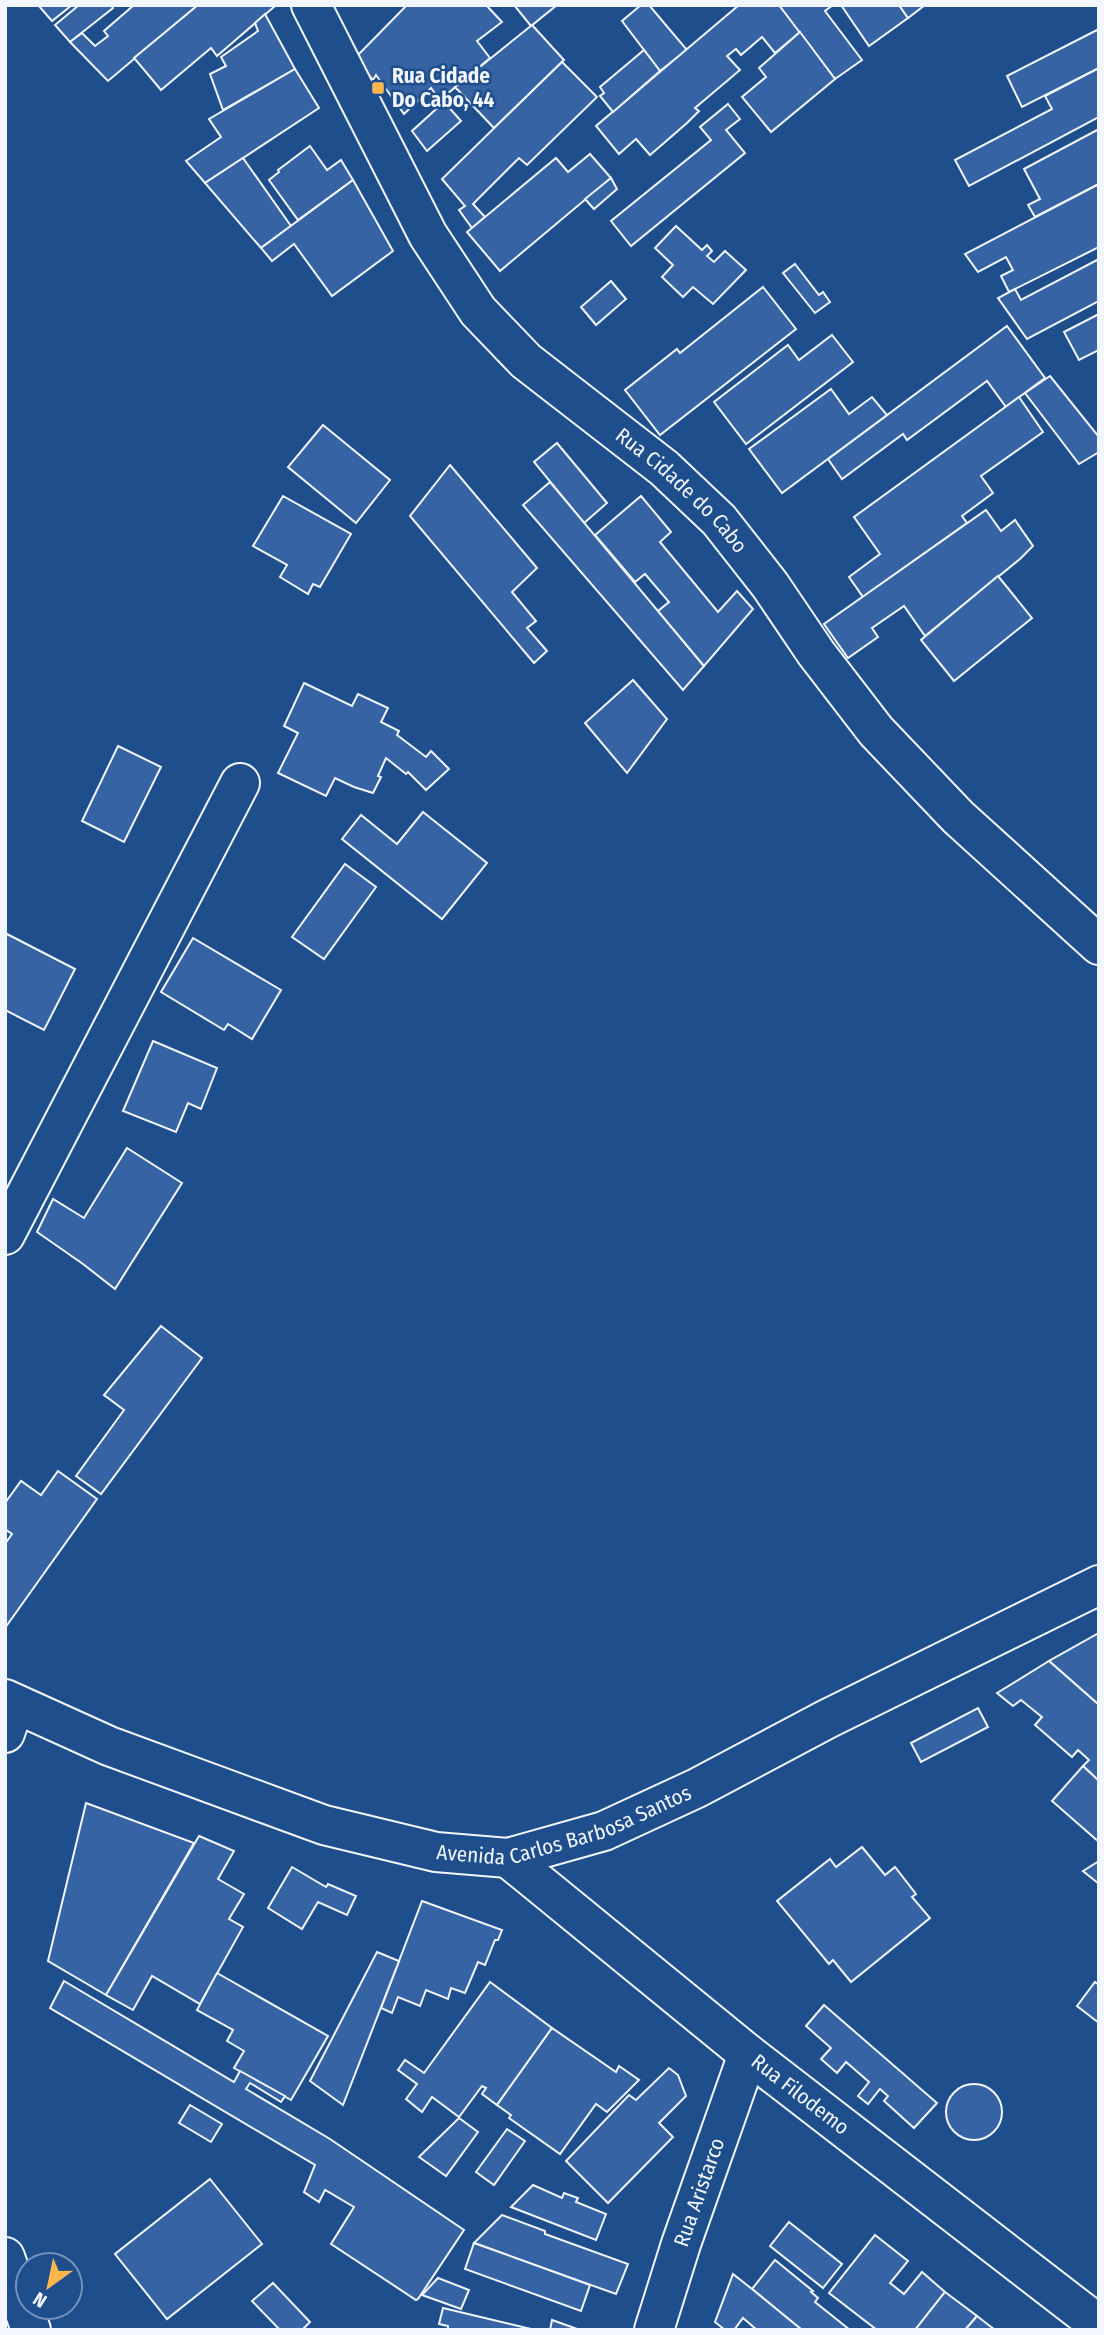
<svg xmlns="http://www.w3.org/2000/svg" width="1104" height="2335" viewBox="0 0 1104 2335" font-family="'Fira Sans Condensed',sans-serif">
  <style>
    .building { fill: #3563a3; stroke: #f2f6ff; stroke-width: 2 }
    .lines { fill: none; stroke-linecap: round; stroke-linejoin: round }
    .minor-casing { stroke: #f2f6ff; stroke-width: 42 }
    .major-casing { stroke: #f2f6ff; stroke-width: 42 }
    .minor { stroke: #1f4e8c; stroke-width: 38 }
    .major { stroke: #1f4e8c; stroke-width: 38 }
    .poi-dot { fill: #ffb74d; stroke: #1f4e8c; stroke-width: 2.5 }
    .labels { text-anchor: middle; stroke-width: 5; stroke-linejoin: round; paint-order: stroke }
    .poi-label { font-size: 21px; font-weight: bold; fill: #f2f6ff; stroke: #1f4e8c; text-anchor: start }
    .street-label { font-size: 21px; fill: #f2f6ff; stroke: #1f4e8c }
  </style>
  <rect width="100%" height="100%" fill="#1f4e8c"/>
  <g class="building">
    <polygon points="38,5 72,5 52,21"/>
    <polygon points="79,5 111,5 113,8 70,42 55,25"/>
    <polygon points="134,5 198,5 108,81 70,42 82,33 95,46 108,36 104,31"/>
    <polygon points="198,5 275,6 217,56 211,48 161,90 134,58"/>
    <polygon points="407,5 486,5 502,22 477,41 490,58 440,100 431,88 404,114 376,75 373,80 354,59"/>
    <polygon points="514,5 557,5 531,26"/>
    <polygon points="641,5 649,5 687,50 660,71 622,21"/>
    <polygon points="739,5 779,5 800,32 775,53 762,37 741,55 736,49 727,56 740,70 695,108 699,111 687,123 650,155 636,139 619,154 596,126"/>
    <polygon points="779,5 833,5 825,11 862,60 835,79"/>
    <polygon points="841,5 899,5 908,18 869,46"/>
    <polygon points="899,5 925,5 908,18"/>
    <polygon points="265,14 295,69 223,110 210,74 226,66 221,57 258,31 255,23"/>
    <polygon points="532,25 564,60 494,128 455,87"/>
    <polygon points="1099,29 1099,68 1022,107 1007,76"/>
    <polygon points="800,32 835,79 771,132 742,97 766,77 759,68"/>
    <polygon points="644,50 660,71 613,112 600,96 604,93 600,87"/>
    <polygon points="562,62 597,97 527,165 519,158 473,204 485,217 472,228 459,210 465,206 442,179"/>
    <polygon points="295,69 319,108 205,183 186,161 221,137 209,119"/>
    <polygon points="1097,69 1099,73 1099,117 969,186 955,160 1052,109 1045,96"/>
    <polygon points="444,102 461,121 427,151 412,131"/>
    <polygon points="728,104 740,119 726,130 745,153 631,246 611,221 711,140 700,127"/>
    <polygon points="1099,129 1099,184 1035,217 1028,205 1040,199 1024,169"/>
    <polygon points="310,146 327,170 341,160 353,180 298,220 269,180 279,172 278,170"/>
    <polygon points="590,154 611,178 500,271 467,232 556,158 568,172"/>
    <polygon points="243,158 291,226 261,248 205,183"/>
    <polygon points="611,178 617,189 594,209 585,199"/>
    <polygon points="353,180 393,251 332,296 294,244 272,261 261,248"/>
    <polygon points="1099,184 1099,247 1009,292 1001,276 1013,270 1006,257 978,272 965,254"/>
    <polygon points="676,226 702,250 707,245 712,251 707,256 714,262 725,251 746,270 713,304 693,287 683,297 662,277 673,265 655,248"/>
    <polygon points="1099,259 1099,301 1027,339 998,298 1015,289 1021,300"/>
    <polygon points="795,264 819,295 823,292 830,302 815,313 783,273"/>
    <polygon points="611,281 626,299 596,325 581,307"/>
    <polygon points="763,287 796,329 660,435 625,390 677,349 680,353"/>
    <polygon points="1099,314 1099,350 1079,360 1064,332"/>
    <polygon points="1007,326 1045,378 1006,407 987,381 907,440 903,434 842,479 828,459"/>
    <polygon points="832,335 853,362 746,444 714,402 788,345 799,360"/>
    <polygon points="1050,376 1099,437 1099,452 1079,464 1025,393"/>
    <polygon points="831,389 849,414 872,397 887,415 782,493 749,449"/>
    <polygon points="1019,397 1043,432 981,476 993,493 962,516 967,523 863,597 849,577 880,554 854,517"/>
    <polygon points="323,425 390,480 356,523 288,467"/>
    <polygon points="557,443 607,503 584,523 534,462"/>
    <polygon points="450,465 537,568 512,592 536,621 527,628 547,651 534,663 410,516"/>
    <polygon points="550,482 704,666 683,690 523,505"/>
    <polygon points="283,496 351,534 320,587 313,584 308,594 280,577 287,565 253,546"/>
    <polygon points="641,496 671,532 660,542 718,612 737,591 753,609 704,666 658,611 669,602 645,574 635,582 595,535"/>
    <polygon points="986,510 1001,531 1015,520 1033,546 1020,559 925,636 904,606 872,628 878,637 848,658 824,624"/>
    <polygon points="998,576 1032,618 954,681 921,640"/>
    <polygon points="633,680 667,719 627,773 585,723"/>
    <polygon points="304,683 352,706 358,694 388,708 381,722 399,731 397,735 426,757 431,751 449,769 426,790 408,772 406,774 386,758 378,776 381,777 373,793 354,787 335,778 326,796 278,773 298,733 284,726"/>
    <polygon points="118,746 161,767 124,842 82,821"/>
    <polygon points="423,812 487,863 442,919 342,839 361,815 397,844"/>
    <polygon points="345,864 376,887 324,959 292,937"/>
    <polygon points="5,933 75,969 44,1030 5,1010"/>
    <polygon points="193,938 281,990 252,1039 228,1024 224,1030 161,992"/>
    <polygon points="153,1041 217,1068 201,1109 188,1103 176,1132 123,1111"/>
    <polygon points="127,1148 182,1183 115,1289 83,1264 37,1232 53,1199 84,1218"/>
    <polygon points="161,1326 202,1358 101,1494 76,1476 124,1410 104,1395"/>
    <polygon points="58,1471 97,1499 5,1628 5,1544 12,1534 5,1529 5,1503 21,1481 41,1495"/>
    <polygon points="1097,1634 1099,1634 1099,1705 1049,1661"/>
    <polygon points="1049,1661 1099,1705 1099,1781 1083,1766 1089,1760 1078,1750 1072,1757 1035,1725 1042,1717 1021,1700 1013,1706 997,1693"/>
    <polygon points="978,1708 988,1727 921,1762 911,1743"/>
    <polygon points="1083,1766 1099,1781 1099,1842 1052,1801"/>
    <polygon points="86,1803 194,1843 106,1995 48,1961"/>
    <polygon points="199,1836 234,1851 218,1879 244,1894 229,1919 243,1927 200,2004 152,1976 133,2010 106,1995"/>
    <polygon points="862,1847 885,1875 895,1867 916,1894 912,1897 930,1918 851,1982 833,1960 829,1964 777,1901 830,1859 836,1867"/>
    <polygon points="1099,1861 1099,1884 1083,1871"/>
    <polygon points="292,1867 326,1887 328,1884 356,1896 347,1915 318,1902 302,1929 268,1908"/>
    <polygon points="422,1901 502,1930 498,1940 495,1940 485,1965 478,1962 465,1993 451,1988 448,1999 426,1990 420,2006 398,1997 392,2013 381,2008"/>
    <polygon points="377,1952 399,1961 343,2105 310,2081"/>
    <polygon points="217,1973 328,2036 291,2100 234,2068 244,2051 227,2041 233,2030 197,2010"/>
    <polygon points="64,1981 234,2082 240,2071 285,2096 281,2102 250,2083 246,2089 330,2139 464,2230 418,2299 416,2300 331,2244 354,2207 325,2190 319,2202 304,2192 315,2165 50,2008"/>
    <polygon points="490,1982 552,2028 497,2105 482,2094 486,2088 482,2086 459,2117 432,2097 422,2112 406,2099 417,2084 398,2070 405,2060 424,2073"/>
    <polygon points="1095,1982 1099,1985 1099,2023 1077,2006"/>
    <polygon points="824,2005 937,2103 914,2128 884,2101 888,2096 880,2089 868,2104 858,2096 869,2082 846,2062 837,2073 821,2059 831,2048 806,2026"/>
    <polygon points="552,2028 616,2072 619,2066 639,2080 607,2112 596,2104 560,2154 509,2118 511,2115 497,2105"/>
    <polygon points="669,2068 678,2075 686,2096 659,2123 673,2137 608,2203 566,2161 629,2095 636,2100"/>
    <circle cx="974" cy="2112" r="28"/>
    <polygon points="190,2105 222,2124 211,2142 179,2123"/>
    <polygon points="459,2118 478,2132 446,2176 419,2157"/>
    <polygon points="507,2129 525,2141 494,2185 476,2172"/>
    <polygon points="210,2179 262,2244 167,2319 115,2254"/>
    <polygon points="533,2185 562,2198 564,2193 578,2198 576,2202 606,2214 596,2240 511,2207"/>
    <polygon points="502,2215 545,2231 545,2234 628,2264 616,2294 474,2243"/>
    <polygon points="789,2222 842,2264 823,2288 770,2246"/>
    <polygon points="875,2235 908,2261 890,2283 904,2294 922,2272 945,2292 915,2330 877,2330 829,2293"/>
    <polygon points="474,2243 590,2285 581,2311 465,2269"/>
    <polygon points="775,2260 813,2291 811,2292 818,2298 815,2302 850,2330 802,2330 752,2289"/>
    <polygon points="733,2274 752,2289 802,2330 757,2330 743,2318 734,2330 725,2330 715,2322"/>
    <polygon points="438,2278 469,2290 461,2309 422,2295"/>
    <polygon points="273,2283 310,2322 302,2330 280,2330 252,2301"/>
    <polygon points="945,2292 977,2316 965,2330 915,2330"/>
    <polygon points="443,2308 535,2330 448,2330 448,2326 439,2324"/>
    <polygon points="977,2316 995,2330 965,2330"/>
    <polygon points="552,2320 580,2330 550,2330"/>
  </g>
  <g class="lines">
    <defs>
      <g id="minor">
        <path id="s1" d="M 311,5 L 428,235 L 478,311 L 526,361 L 664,468 L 719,520 L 770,585 L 816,653 L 876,731 L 958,817 L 1099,945"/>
        <polyline points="5,1235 240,783"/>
        <polyline points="5,1733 15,1704"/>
        <path id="s2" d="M 508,1858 L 748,2054 L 1099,2325"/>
        <polyline points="5,2257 31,2330"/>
        <path id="s3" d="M 654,2330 L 681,2244 L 748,2054"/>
      </g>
      <g id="major">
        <path id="s4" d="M 5,1699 L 109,1746 L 324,1825 L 436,1852 L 508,1858 L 604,1831 L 697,1788 L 827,1719 L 1099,1585"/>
      </g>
    </defs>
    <use href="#minor" class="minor-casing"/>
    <use href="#major" class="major-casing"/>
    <use href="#minor" class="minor"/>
    <use href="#major" class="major"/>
  </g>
  <rect class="poi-dot" x="371" y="81" width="14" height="14" rx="3.5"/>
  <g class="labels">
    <g class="poi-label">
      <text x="392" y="83">Rua Cidade<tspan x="392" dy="24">Do Cabo, 44</tspan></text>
    </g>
    <g class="street-label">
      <text dy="7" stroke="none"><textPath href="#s1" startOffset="621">Rua Cidade do Cabo</textPath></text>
      <text dy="7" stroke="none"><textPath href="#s4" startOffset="592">Avenida Carlos Barbosa Santos</textPath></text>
      <text dy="7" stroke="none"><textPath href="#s2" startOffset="376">Rua Filodemo</textPath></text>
      <text dy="7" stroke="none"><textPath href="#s3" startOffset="145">Rua Aristarco</textPath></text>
    </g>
  </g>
  <rect width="1104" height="2335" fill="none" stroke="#f2f6ff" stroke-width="14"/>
  <g transform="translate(49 2286) rotate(213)"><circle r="33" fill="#1f4e8c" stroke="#7391ba" stroke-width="2"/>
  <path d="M0-5L12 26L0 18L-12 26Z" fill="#ffb74d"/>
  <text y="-10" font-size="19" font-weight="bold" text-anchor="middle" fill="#f2f6ff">N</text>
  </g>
</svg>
